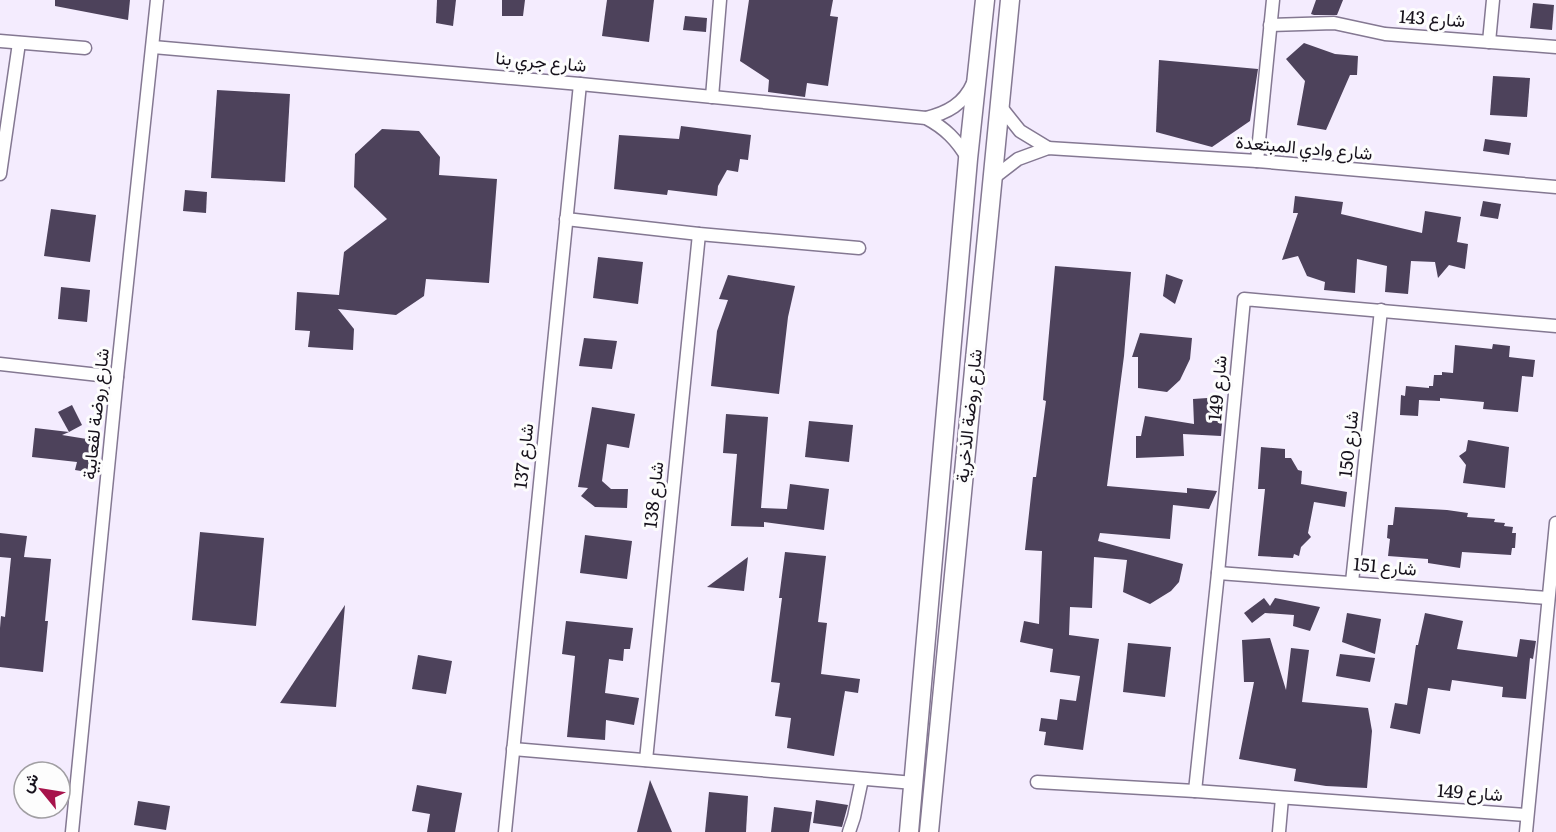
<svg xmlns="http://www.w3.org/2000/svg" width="1556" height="832" viewBox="0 0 1556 832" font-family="Literata,Vazirmatn,serif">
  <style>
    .building { fill: #4d425b }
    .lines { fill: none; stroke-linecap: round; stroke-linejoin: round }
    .street-casing { stroke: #847892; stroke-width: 15 }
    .secondary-casing { stroke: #847892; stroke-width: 21 }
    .street { stroke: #fff; stroke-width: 12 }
    .secondary { stroke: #fff; stroke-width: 18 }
    .labels { text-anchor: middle; stroke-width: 6; stroke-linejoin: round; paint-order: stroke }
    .street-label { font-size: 18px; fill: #17121c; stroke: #fdfdfd }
  </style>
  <rect width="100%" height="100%" fill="#f4ecfe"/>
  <g class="building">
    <polygon points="55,0 130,0 128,20 55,6"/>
    <polygon points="437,0 456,0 453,26 436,23"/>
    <polygon points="502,0 525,0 523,16 502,16"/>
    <polygon points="607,0 654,0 649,42 602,36"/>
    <polygon points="749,0 833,0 830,16 838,17 828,86 807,83 805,97 768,92 769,80 740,61"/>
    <polygon points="1316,0 1343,0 1337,15 1314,15 1311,14"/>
    <polygon points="1533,3 1554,5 1552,30 1530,28"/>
    <polygon points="685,16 707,18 706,32 683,30"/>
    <polygon points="1304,43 1335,54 1358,56 1357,75 1350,75 1326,130 1297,125 1305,81 1286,59"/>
    <polygon points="1159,60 1258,69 1250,121 1212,147 1156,132"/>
    <polygon points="1493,76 1530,78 1527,117 1490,115"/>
    <polygon points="217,90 290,94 285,182 211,178"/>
    <polygon points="681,126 751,135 748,160 740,159 738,172 727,170 718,186 717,196 668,190 667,195 614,189 619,135 679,139"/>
    <polygon points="382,129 419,131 440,157 439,175 497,179 489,283 426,279 424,296 396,315 338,309 354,329 353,350 308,347 310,331 295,330 297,292 339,295 344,252 387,219 354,187 355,154"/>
    <polygon points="1485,139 1511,143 1509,155 1483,151"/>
    <polygon points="185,190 207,192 206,213 183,211"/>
    <polygon points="1295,196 1343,202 1341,214 1422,233 1425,211 1461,217 1457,242 1468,244 1465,269 1449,265 1438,278 1435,262 1411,261 1408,294 1385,292 1387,266 1357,259 1355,293 1324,290 1325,282 1307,276 1298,256 1282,260 1298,213 1293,213"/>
    <polygon points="1483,201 1501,204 1498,219 1480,216"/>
    <polygon points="51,209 96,215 90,262 44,256"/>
    <polygon points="598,257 643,262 638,304 593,298"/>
    <polygon points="1055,266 1131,272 1124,356 1107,486 1187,493 1187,488 1217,491 1209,509 1173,505 1170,539 1100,533 1098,541 1183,564 1179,582 1171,591 1150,604 1123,592 1127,560 1094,557 1092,608 1070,607 1069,635 1099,639 1083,750 1044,745 1046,732 1039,731 1041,718 1057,720 1060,699 1076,701 1080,676 1050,672 1053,649 1020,642 1024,621 1039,624 1042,551 1025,550 1033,477 1036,477 1046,401 1043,400"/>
    <polygon points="1166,274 1183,280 1175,304 1163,296"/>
    <polygon points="728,275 795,286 788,317 779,394 711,386 717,331 728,300 719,299"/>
    <polygon points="61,287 90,290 87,322 58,319"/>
    <polygon points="1140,333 1192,338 1190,359 1180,380 1167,392 1138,388 1138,357 1132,357"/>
    <polygon points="584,338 617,341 612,369 579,366"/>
    <polygon points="1493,344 1510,346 1509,357 1535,360 1533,377 1522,376 1518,412 1483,409 1484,402 1440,398 1440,401 1419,400 1418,416 1400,415 1401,395 1405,396 1406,386 1429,388 1429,386 1433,386 1434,375 1442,375 1442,372 1453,373 1455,345 1492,349"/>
    <polygon points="1222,397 1218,413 1223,412 1221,436 1183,434 1184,456 1136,458 1136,436 1141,436 1145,416 1194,424 1193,399"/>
    <polygon points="72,405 82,425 69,432 58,412"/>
    <polygon points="592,407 635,414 629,448 607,444 602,481 611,489 628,489 627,508 595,507 581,496 588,488 578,487"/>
    <polygon points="726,414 768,417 761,508 787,509 790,484 829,489 824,530 764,522 764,527 731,526 737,454 723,453"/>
    <polygon points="809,421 853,425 849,462 805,457"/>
    <polygon points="35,428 69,432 62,435 93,440 87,472 75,470 77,462 32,457"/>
    <polygon points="1468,440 1509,447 1505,488 1463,483 1466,465 1459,456 1466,451"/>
    <polygon points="1261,447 1285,449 1285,458 1291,458 1298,470 1302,471 1301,484 1347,492 1345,507 1314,502 1308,533 1311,537 1301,547 1299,556 1294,554 1293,558 1258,556 1265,489 1258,489"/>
    <polygon points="1395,507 1447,510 1468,513 1467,517 1495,519 1494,522 1505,523 1504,526 1513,527 1512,533 1516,533 1515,548 1512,548 1511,555 1462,552 1460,568 1428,563 1428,559 1388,556 1390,539 1387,538 1388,525 1393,525"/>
    <polygon points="200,532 264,538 256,626 192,620"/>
    <polygon points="0,533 27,536 24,557 51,559 45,621 48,621 43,672 0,667 0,628 1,616 5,617 11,558 0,557"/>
    <polygon points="585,535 632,541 627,579 580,573"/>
    <polygon points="785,552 826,556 818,622 827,623 821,674 860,679 858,693 845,691 834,756 787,748 791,718 775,716 780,683 771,682 782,598 779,598"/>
    <polygon points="748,557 744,591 707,587"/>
    <polygon points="1264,598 1270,606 1275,598 1320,607 1310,631 1293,626 1294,615 1265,613 1252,623 1244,613"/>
    <polygon points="345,605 336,707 280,703"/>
    <polygon points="1347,613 1381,619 1375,654 1342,642"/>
    <polygon points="1425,613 1463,621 1457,649 1517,657 1520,639 1536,641 1533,659 1530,658 1526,699 1502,697 1503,687 1452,680 1450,691 1428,688 1420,734 1390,728 1395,703 1407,705 1416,645 1418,645"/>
    <polygon points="566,621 633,628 630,649 624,649 623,661 609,659 605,693 639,698 634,725 606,720 605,740 567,737 575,656 562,654"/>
    <polygon points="1270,638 1286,690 1291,648 1309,650 1302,702 1368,708 1372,731 1367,788 1326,786 1294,781 1296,769 1239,759 1254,682 1244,682 1242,640"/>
    <polygon points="1128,643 1171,647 1165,697 1123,692"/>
    <polygon points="1340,654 1375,658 1370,682 1336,676"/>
    <polygon points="418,655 452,661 446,694 412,689"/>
    <polygon points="650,780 672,832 637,832"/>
    <polygon points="417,785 462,793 455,832 427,832 430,814 412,811"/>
    <polygon points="709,792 748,796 746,832 705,832"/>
    <polygon points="816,800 848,805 842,827 813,823"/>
    <polygon points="138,801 170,806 166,830 134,825"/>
    <polygon points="774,807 812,812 809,832 771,832"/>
  </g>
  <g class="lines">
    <defs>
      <g id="street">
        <polyline points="1270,25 1334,23 1385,34 1556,47"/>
        <polyline points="0,41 85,48"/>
        <polyline points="1489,42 1493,0"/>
        <path d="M 153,47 L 580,84 L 926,118 C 945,128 957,140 968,159"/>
        <polyline points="712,97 720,0"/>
        <polyline points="1000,106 1020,131 1048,148"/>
        <path d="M 926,118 C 947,113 964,104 973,83"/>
        <polyline points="1257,161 1273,0"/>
        <polyline points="0,174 19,43"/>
        <polyline points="992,179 1018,159 1048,148 1257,161 1556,187"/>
        <polyline points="566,219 699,234 859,248"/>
        <polyline points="0,364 117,377"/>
        <polyline points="1218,573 1548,598"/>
        <polyline points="1352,582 1381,310"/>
        <polyline points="513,749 914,783"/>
        <polyline points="646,760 699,234"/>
        <polyline points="1037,782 1195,791 1527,815"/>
        <polyline points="1195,791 1218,573 1244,299 1556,326"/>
        <polyline points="72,832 117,377 157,0"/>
        <polyline points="505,832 580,84"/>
        <polyline points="849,832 854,817 862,779"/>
        <polyline points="1279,832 1282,798"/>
        <polyline points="1526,832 1556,523"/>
      </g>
      <g id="secondary">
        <polyline points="909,832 968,159 985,0"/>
        <polyline points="929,832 1010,0"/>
      </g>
    </defs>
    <use href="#street" class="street-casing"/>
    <use href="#secondary" class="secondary-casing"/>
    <use href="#street" class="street"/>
    <use href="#secondary" class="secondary"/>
  </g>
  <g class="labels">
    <g class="street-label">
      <text transform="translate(1432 19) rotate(4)" y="6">شارع 143</text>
      <text transform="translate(541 62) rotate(5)" y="6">شارع جري بنا</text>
      <text transform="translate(1304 148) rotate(5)" y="6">شارع وادي المبتعدة</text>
      <text transform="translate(1218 388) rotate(-85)" y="6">شارع 149</text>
      <text transform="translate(96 414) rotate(-84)" y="6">شارع روضة لقعابية</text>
      <text transform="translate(969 416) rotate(-84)" y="6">شارع روضة الذخرية</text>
      <text transform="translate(1349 444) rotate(-84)" y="6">شارع 150</text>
      <text transform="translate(524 456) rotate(-84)" y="6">شارع 137</text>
      <text transform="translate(654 495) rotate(-84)" y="6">شارع 138</text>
      <text transform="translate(1385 567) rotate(5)" y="6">شارع 151</text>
      <text transform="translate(1470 793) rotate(4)" y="6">شارع 149</text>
    </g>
  </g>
  <g transform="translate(42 790) rotate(300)"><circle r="28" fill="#fdfdfd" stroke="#a19fa3" stroke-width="1.5"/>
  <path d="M0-4.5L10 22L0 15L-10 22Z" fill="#a7134b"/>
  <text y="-9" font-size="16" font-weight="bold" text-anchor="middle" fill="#17121c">ش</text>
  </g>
</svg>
